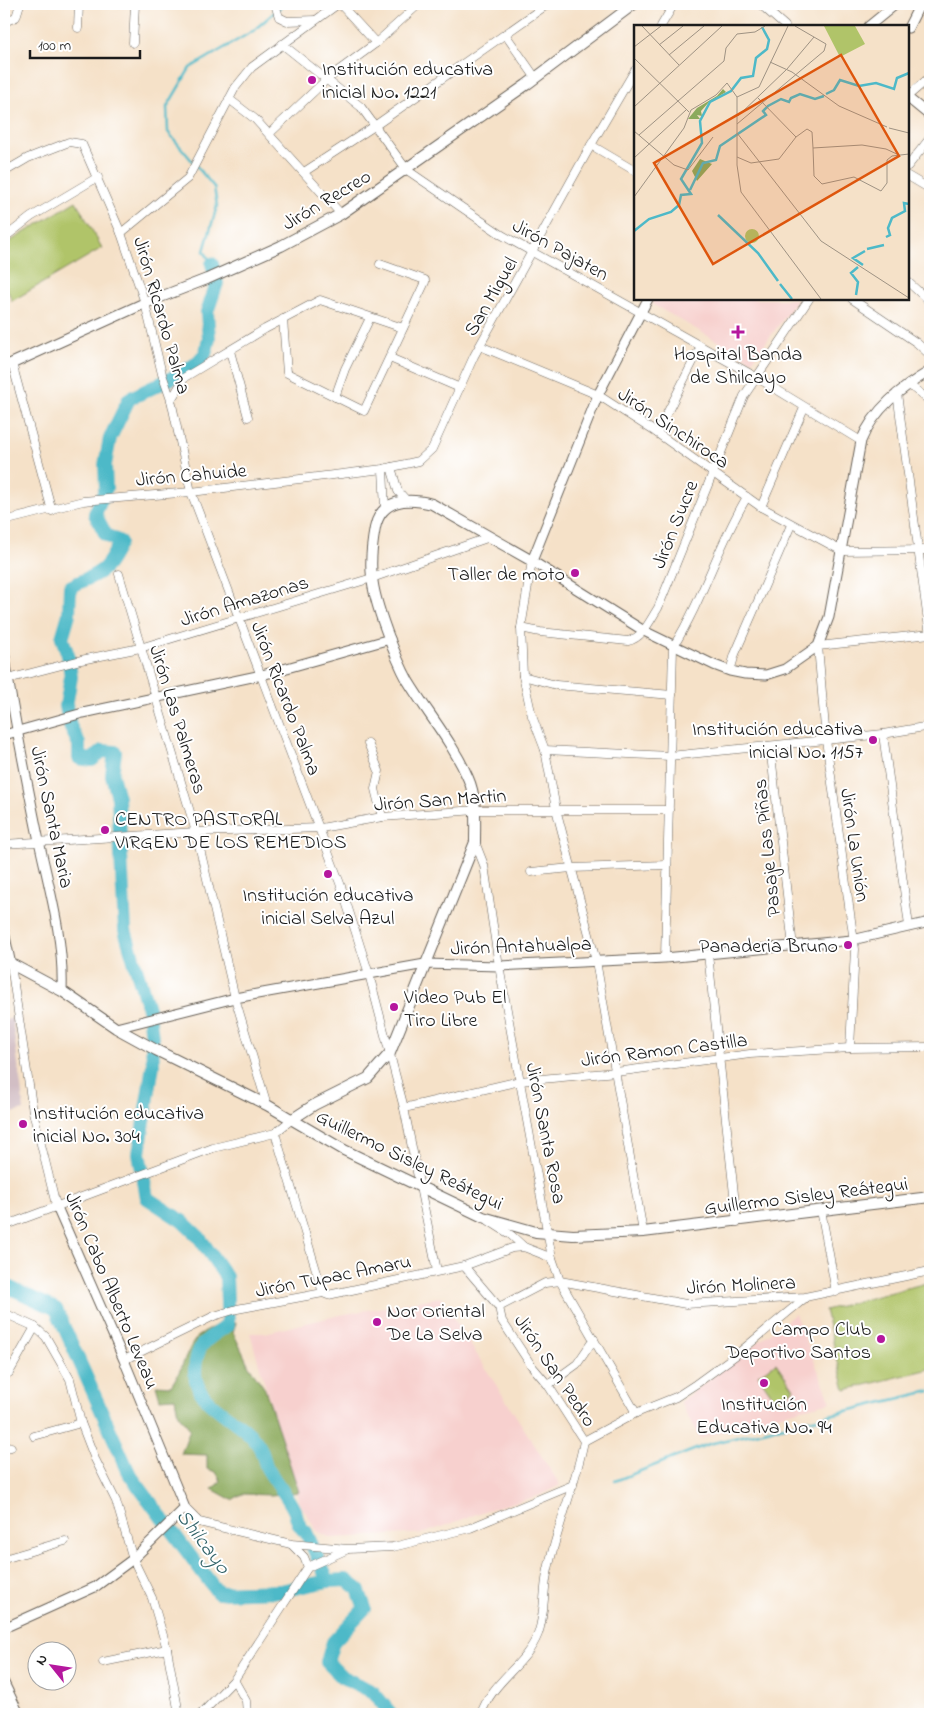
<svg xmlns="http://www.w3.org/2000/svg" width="934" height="1718" viewBox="0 0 934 1718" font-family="'Indie Flower',sans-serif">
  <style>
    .built { fill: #f7d0ce }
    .industrial { fill: #d2bec4 }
    .green { fill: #b0c469; stroke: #667042 }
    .forest { fill: #8caa5d; stroke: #54633c }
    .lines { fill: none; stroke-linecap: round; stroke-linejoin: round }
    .stream { stroke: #4db9c8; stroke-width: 2.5 }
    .river { stroke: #4db9c8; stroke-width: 14 }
    .minor-casing { stroke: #686158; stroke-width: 9 }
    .tertiary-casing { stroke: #686158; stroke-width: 11 }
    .secondary-casing { stroke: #686158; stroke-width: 12 }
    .minor { stroke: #fff; stroke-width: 8 }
    .tertiary { stroke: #fff; stroke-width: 9 }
    .secondary { stroke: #fff; stroke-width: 10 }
    .poi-dot { fill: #b5179e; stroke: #fff; stroke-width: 2 }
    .labels { text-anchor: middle; stroke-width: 4; stroke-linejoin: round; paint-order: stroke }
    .poi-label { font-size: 20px; fill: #1c1c1c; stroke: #fff; text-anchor: start }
    .street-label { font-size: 20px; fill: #1c1c1c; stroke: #fff }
    .water-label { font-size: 21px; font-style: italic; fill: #326369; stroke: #fff }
    .inset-river { fill: none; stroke: #4db9c8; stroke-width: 2.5 }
    .inset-road { fill: none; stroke: #9e9283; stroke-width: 1 }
    .view { fill: #de560d; fill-opacity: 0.15; stroke: #de560d; stroke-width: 2.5 }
    .inset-edge { fill: none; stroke: #1c1c1c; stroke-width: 2.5 }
  </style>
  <rect width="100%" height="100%" fill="#fff"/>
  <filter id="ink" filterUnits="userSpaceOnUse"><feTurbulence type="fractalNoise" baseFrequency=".02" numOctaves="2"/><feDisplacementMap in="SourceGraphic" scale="10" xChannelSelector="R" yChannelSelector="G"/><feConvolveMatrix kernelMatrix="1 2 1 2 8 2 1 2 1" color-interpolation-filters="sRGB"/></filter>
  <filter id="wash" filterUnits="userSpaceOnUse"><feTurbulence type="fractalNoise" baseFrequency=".0096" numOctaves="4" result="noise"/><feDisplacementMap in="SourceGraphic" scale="20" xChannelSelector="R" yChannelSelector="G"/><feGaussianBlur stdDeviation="1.12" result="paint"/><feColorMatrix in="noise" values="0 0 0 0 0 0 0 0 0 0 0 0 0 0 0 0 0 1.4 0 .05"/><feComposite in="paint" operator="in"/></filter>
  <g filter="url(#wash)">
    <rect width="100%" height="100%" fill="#f5e1c8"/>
    <g class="built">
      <polygon points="655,299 798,299 752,361 652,304"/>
      <polygon points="440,1297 560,1485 538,1496 493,1508 425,1533 331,1538 317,1531 299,1502 250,1333 265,1333 340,1315"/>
      <polygon points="795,1314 831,1402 753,1421 700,1439 680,1402"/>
    </g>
    <polygon class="industrial" points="12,1018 24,1110 4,1115 4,1021"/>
    <g class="green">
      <polygon points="76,201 102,248 12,301 4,282 4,245"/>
      <polygon points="930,1282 930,1369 845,1390 825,1310"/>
      <polygon points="776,1363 794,1389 776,1401 758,1375"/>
    </g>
    <path class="forest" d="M 236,1323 L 233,1332 L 249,1366 L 265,1389 L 299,1492 L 271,1495 L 242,1494 L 232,1500 L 212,1489 L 221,1481 L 216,1472 L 207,1469 L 207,1455 L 181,1454 L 190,1429 L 178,1414 L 175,1398 L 160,1399 L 156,1385 L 171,1386 C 194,1351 185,1327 236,1323 Z"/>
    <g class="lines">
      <g class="stream">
        <polyline points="212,264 204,251 217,206 214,187 168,132 167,107 190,68 253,31 284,4"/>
        <polyline points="615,1481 709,1444 930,1391"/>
      </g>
      <g class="river">
        <path d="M 212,264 L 217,283 L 207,312 L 209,339 L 205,354 L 197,363 L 182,373 L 129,399 L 110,438 L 105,465 L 106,488 L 95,514 L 106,535 L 120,542 C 104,576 101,571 70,587 L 69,614 L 62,638 L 68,655 L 71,677 L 66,706 L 70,726 L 79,744 L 79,758 L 92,760 L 102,751 L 115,752 L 112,775 L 118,798 L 125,930 L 149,1012 L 152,1038 L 153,1065 L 139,1153 L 147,1198 L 182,1221 L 199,1237 L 226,1277 L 228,1325 C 207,1339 196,1343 195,1371 C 194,1407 243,1418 259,1446 C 263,1453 264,1461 267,1468 C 275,1482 287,1495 294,1510 C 298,1519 297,1526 306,1532 L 328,1581"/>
        <polyline points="4,1285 56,1309 130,1475 218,1593 280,1591 328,1581 346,1580 358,1589 365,1608 333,1642 327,1662 342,1677 373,1692 391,1714"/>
      </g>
    </g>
  </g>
  <g filter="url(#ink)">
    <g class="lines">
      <defs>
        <g id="minor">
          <polyline points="275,4 279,17 287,21 316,20"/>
          <polyline points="340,4 376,43"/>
          <polyline points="760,4 785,26"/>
          <polyline points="4,22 16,17 20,4"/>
          <polyline points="661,26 674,4"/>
          <polyline points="78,28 79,4"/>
          <polyline points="505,34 535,77"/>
          <polyline points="133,43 135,4"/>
          <polyline points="282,44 361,107 407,170 502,235 756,377 861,441"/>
          <polyline points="908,96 930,77"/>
          <polyline points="229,99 255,119 341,214"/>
          <polyline points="269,134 327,79 376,43 419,4"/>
          <polyline points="591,145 635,171"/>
          <polyline points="908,166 930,138"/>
          <polyline points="4,172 28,158 69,142 82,144 121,233 145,303 162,374 171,400 191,492 341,886 369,974 404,1108 437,1271"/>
          <polyline points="304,172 376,125 548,4"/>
          <polyline points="908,176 930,189"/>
          <polyline points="121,233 188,178 235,88 252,67 338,4"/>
          <polyline points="4,238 31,217 98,177"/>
          <polyline points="908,282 930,302"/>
          <polyline points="852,299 917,343 930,355"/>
          <polyline points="283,319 287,373 364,411 425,282 425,280 380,264"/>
          <polyline points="480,346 598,395 657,433 761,507 842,551 930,550"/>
          <polyline points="230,351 248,417"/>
          <polyline points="390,358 460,388"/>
          <polyline points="12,363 52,511"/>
          <polyline points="908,384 930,401"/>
          <polyline points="897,393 930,636"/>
          <polyline points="335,397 345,369 370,318"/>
          <polyline points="171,400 185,377 265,329 320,300 403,328"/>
          <polyline points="657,433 701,346"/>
          <polyline points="391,467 398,491 406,500"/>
          <polyline points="383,469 385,509"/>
          <polyline points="761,507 804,408"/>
          <polyline points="4,521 83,501 191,492 383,469 419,461 432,449 474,356 591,145 635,70"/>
          <polyline points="532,561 521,628 523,676 532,716 545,750 556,809 596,961 643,1232"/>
          <polyline points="119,574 196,832 235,998 267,1105"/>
          <path d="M 521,628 L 540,632 L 628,641 C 643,638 650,620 658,608 L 744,396 L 809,299"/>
          <polyline points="730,671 735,654 791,525"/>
          <polyline points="523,676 556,685 672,695"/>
          <polyline points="4,680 81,660 140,648 372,578 490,537"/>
          <polyline points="883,734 909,926"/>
          <polyline points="368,743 379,771 375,789 382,817"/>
          <polyline points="770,746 793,947"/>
          <polyline points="545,750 670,756 883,734 930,726"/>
          <polyline points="475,842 484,865 499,966 552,1258 560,1281 636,1413"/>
          <polyline points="4,844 196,832 321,828 382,817 476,810 669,810"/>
          <polyline points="531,872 571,868 667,865"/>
          <polyline points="708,954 737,1222"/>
          <path d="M 665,958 L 673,647 C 703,600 718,545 747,497"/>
          <polyline points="11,965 33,1112 56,1205"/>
          <polyline points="850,1048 855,949 826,740 818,646 930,634"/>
          <polyline points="404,1108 520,1081 616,1072 750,1054 850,1048 930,1047"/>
          <polyline points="291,1120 275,1133 323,1293"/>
          <polyline points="4,1209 9,1224"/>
          <polyline points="821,1210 836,1292"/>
          <polyline points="489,1221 511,1235 524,1247"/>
          <polyline points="4,1226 213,1148 275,1133"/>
          <path d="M 464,1266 L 499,1307 L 502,1321 L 531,1365 L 548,1385 L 584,1441 C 575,1487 556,1529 547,1574 C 543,1593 545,1615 538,1634 C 526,1665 492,1681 481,1714"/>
          <polyline points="499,1307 545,1283 560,1281 686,1304 805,1297 930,1271"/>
          <polyline points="4,1313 35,1327 46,1337 70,1379 81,1423 95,1459 116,1501 133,1559 152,1598 167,1649 179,1714"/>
          <polyline points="124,1360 214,1316 237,1309 323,1293 328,1295 464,1266 512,1248 524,1247 552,1258"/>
          <polyline points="4,1370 9,1373 35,1327"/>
          <polyline points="548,1385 577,1364 594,1339"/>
          <polyline points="34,1436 81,1423"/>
          <polyline points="584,1441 636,1413 676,1397 696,1384 736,1355 805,1298"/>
          <polyline points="4,1449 11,1447"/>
          <polyline points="185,1508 199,1522 291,1544 348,1549 393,1547 470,1528 573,1485"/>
          <polyline points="4,1559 65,1541"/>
          <polyline points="308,1567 346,1550"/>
          <polyline points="103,1662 167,1649"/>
          <polyline points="234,1680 246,1701 247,1714"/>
          <polyline points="201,1714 234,1680 308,1567 304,1557 291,1544"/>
        </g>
        <g id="tertiary">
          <polyline points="869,26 896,4"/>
          <polyline points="908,28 920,4"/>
          <polyline points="908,98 930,116"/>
          <path d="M 648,299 L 598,395 L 532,561 L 644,631 L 714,665 L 730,671 L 745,674 L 766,675 L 785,669 L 818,646 L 829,617 L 861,441 C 874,409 901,388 930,371"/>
          <path d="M 4,651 C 13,715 26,778 39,841 C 50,892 64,939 62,991"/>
          <polyline points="4,735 83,713 262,675 390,639"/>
          <polyline points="4,932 11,965"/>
          <polyline points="116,1028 235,998 425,964 499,966 665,958 852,940 930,922"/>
          <polyline points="4,1628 95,1587 133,1559 185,1508 124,1360 56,1205"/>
          <polyline points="4,1683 19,1714"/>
        </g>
        <g id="secondary">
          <polyline points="4,367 145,303 207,279 281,246 341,214 526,85 634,4"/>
          <polyline points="4,960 62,991 116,1028 156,1050 267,1105 344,1150 483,1217 536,1232 573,1235 643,1232 930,1197"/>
          <path d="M 291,1120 L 314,1105 L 368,1078 L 390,1053 L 475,842 C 475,821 477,798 468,778 C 453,743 428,714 408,681 C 396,659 374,603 372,577 C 370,561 372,544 375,528 C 381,498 408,498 432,504 L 532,561"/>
        </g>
      </defs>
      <use href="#minor" class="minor-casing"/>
      <use href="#tertiary" class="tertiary-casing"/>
      <use href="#secondary" class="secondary-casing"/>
      <use href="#minor" class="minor"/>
      <use href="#tertiary" class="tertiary"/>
      <use href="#secondary" class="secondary"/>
    </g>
  </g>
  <g class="poi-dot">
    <circle cx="312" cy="80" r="5"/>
    <path d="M735.5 324.5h5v5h5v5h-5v5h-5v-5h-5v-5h5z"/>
    <circle cx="575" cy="573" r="5"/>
    <circle cx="873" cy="740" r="5"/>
    <circle cx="105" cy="830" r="5"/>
    <circle cx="328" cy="874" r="5"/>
    <circle cx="848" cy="945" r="5"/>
    <circle cx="394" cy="1007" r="5"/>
    <circle cx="23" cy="1124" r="5"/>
    <circle cx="377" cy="1322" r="5"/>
    <circle cx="881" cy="1339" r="5"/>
    <circle cx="764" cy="1383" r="5"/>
  </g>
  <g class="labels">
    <g class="poi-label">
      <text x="322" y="75">Institución educativa<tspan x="322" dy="23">inicial No. 1221</tspan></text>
      <text x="738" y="360" text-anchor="middle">Hospital Banda<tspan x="738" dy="23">de Shilcayo</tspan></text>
      <text x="565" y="580" text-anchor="end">Taller de moto</text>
      <text x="863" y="735" text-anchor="end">Institución educativa<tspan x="863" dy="23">inicial No. 1157</tspan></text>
      <text x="115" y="825">CENTRO PASTORAL<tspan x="115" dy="23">VIRGEN DE LOS REMEDIOS</tspan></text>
      <text x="328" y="901" text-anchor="middle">Institución educativa<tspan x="328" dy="23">inicial Selva Azul</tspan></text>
      <text x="838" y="952" text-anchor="end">Panaderia Bruno</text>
      <text x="404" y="1003">Video Pub El<tspan x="404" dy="23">Tiro Libre</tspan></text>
      <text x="33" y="1119">Institución educativa<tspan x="33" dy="23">inicial No. 304</tspan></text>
      <text x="387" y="1317">Nor Oriental<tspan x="387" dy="23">De La Selva</tspan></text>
      <text x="871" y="1335" text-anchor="end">Campo Club<tspan x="871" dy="23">Deportivo Santos</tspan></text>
      <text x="764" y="1410" text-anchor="middle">Institución<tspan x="764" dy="23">Educativa No. 94</tspan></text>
    </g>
    <g class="street-label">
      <text transform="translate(326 199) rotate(-31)" y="7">Jirón Recreo</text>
      <text transform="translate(561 249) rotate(29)" y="7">Jirón Pajaten</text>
      <text transform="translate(490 296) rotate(-60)" y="7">San Miguel</text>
      <text transform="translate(163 315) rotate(74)" y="7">Jirón Ricardo Palma</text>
      <text transform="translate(674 427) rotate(34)" y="7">Jirón Sinchiroca</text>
      <text transform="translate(191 474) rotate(-5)" y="7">Jirón Cahuide</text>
      <text transform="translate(674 524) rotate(-68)" y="7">Jirón Sucre</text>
      <text transform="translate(244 600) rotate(-17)" y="7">Jirón Amazonas</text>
      <text transform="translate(287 698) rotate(69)" y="7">Jirón Ricardo Palma</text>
      <text transform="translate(179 719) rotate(73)" y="7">Jirón Las Palmeras</text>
      <text transform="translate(440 799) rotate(-4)" y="7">Jirón San Martin</text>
      <text transform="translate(53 817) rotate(78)" y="7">Jirón Santa Maria</text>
      <text transform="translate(856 845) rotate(82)" y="7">Jirón La Unión</text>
      <text transform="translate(766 848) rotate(-96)" y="7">Pasaje Las Piñas</text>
      <text transform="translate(521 945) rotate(-2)" y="7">Jirón Antahualpa</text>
      <text transform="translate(664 1049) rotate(-7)" y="7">Jirón Ramon Castilla</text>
      <text transform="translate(547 1133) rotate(79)" y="7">Jirón Santa Rosa</text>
      <text transform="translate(410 1159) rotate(26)" y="7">Guillermo Sisley Reátegui</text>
      <text transform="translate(806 1195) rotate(-7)" y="7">Guillermo Sisley Reátegui</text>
      <text transform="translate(333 1275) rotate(-11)" y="7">Jirón Tupac Amaru</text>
      <text transform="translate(741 1284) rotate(-3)" y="7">Jirón Molinera</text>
      <text transform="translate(113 1290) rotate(67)" y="7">Jirón Cabo Alberto Leveau</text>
      <text transform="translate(556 1370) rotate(56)" y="7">Jirón San Pedro</text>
    </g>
    <g class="water-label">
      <text transform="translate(204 1541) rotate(53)" y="7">Shilcayo</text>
    </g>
  </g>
  <g transform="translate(634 25)">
    <rect width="275" height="275" fill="#f5e1c8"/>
    <path d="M 190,1 L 221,1 L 231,19 L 206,32 ZM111 211a7 7 0 1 1 14 0a7 7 0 1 1-14 0Z" fill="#b0c469"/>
    <path d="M 89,64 L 92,67 L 75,77 L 67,86 L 68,91 L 63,90 L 66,94 L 54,94 L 63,83 L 83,71 ZM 66,134 L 78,139 L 63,156 L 58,146 Z" fill="#8caa5d"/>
    <path class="inset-river" d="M 192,69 L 200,65 L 206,55 L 225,61 L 242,58 L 260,64 L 263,53 L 275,48M 56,165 L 69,138 L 82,135 L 86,121 L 132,90 L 129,86 L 134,81 L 147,74 L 155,77 L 157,73 L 166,69 L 181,74 L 190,71M 84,190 L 124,228 L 144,256M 0,206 L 15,194 L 37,187 L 45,180 L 47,170 L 57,169 L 47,154 L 68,118 L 66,96 L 76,77 L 97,66 L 107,53 L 119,51 L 122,33 L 133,24 L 135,15 L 128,2M 252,212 L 256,210 L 254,203 L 258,193 L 271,186 L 270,178 L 275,179M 233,224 L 250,220M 229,240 L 219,233 L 231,226M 146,259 L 158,274M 222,270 L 224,257 L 217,248 L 224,242"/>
    <path class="inset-road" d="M 8,1 L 45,40M 25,20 L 49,1M 0,22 L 27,1M 35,30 L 70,1M 0,33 L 55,87M 136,37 L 158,47 L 205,81 L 253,102M 93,58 L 103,72 L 103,140 L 107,167 L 187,274M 103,72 L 125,62 L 154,1M 124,73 L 162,112M 0,82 L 88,1M 57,85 L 82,70 L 93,58M 104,91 L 153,44 L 180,12M 103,99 L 190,26 L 192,19 L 161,1M 255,103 L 275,108M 0,106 L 40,140 L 54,145 L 79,112M 103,108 L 187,216 L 275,273M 5,110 L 90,36 L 92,23 L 103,9 L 121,7 L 131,1M 265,130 L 252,124 L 228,120 L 179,123 L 180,151 L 188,159 L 220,152 L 247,166 L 253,158 L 253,135 L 258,131 L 275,129M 103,132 L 117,138 L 145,134 L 162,112 L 173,104 L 178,107 L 179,123M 0,133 L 52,85M 0,172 L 50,103 L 57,85"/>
    <path class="view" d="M 207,30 L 265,131 L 79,239 L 20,138 Z"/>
    <rect width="275" height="275" class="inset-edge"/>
  </g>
  <rect width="934" height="1718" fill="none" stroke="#fff" stroke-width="20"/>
  <g transform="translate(52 1666) rotate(300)"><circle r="24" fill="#ffffff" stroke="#a4a4a4"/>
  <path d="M0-4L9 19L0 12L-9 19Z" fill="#b5179e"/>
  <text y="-8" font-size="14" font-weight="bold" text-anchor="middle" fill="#1c1c1c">N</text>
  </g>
  <path d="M30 50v8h110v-8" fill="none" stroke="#1c1c1c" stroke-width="2.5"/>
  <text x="38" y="50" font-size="15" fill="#1c1c1c" stroke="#ffffff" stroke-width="4" paint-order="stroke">100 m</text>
</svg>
